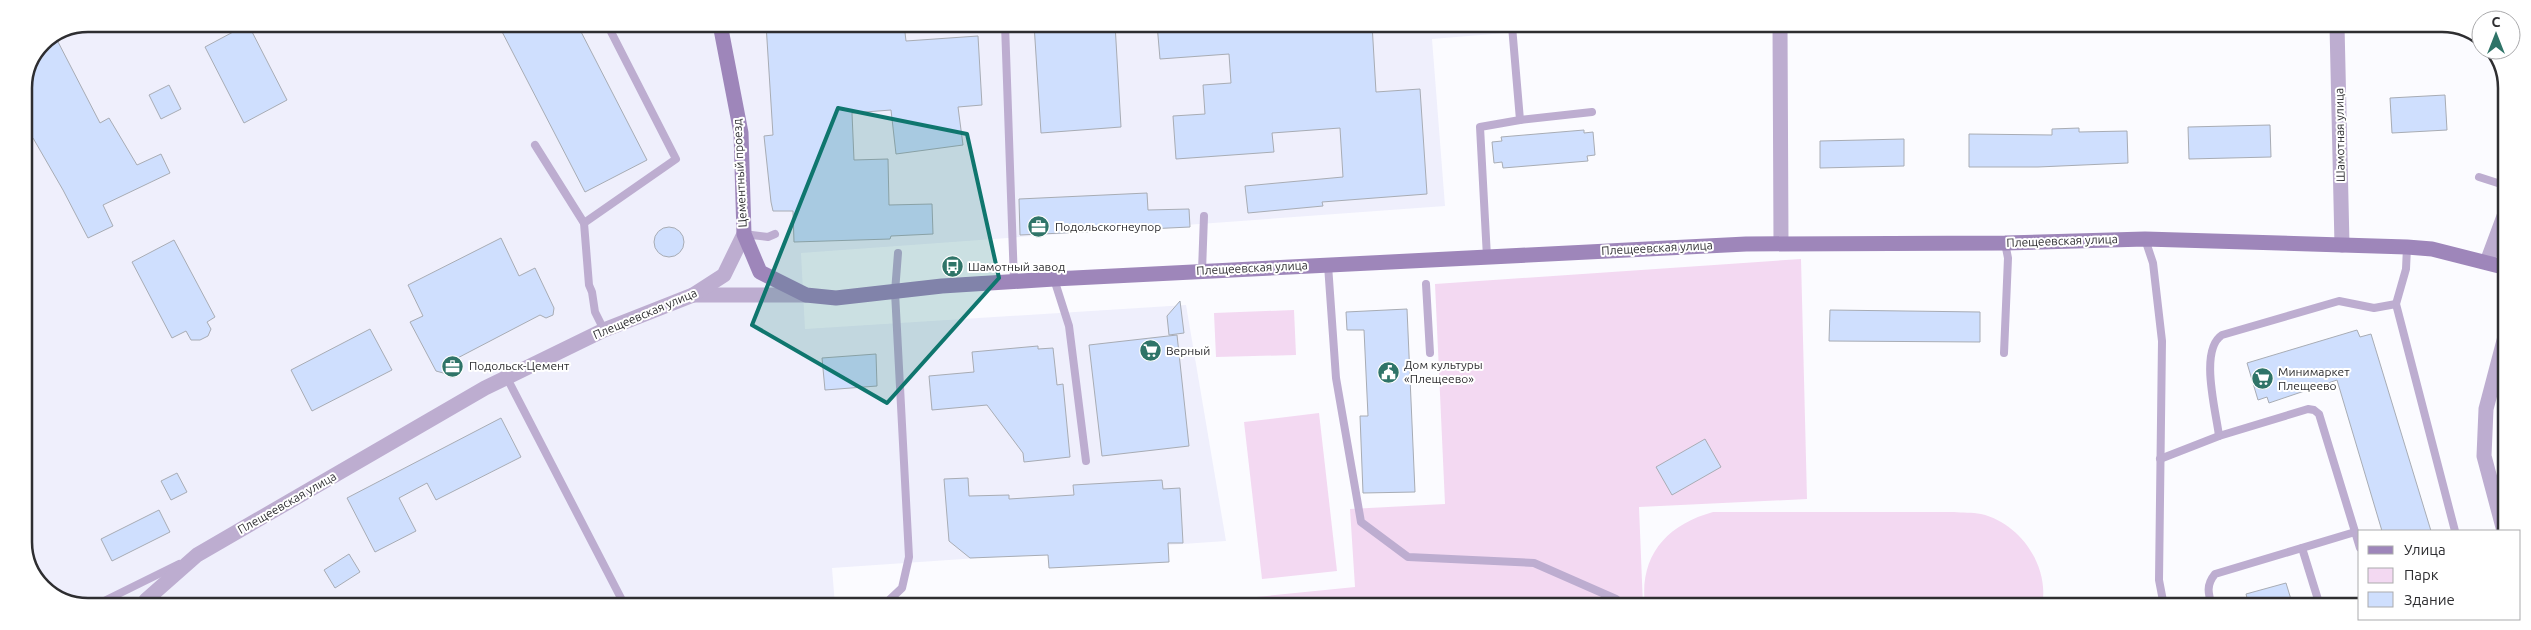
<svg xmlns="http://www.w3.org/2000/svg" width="2531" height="630" viewBox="0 0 2531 630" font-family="Ubuntu,sans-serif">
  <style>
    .built { fill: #efeffc }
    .green { fill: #f3d9f2 }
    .building { fill: #cfdffe; stroke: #a8acb4 }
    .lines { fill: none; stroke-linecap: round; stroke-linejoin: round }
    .lane { stroke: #bdadd0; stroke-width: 8 }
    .street { stroke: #bdadd0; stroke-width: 15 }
    .secondary { stroke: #9e86ba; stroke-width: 15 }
    .marked { fill: #0f766e; fill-opacity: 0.2; stroke: #0f766e; stroke-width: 4; stroke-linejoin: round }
    .labels { text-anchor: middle; stroke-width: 4; stroke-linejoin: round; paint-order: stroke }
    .street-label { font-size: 12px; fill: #2e2e31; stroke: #fff }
    .poi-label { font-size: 12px; fill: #2e2e31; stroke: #fff; text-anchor: start }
    .rim { fill: none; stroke: #2e2e31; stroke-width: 2.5 }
  </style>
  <rect width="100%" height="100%" fill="#fbfbff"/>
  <polygon class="built" points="89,24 1604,25 1432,39 1445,206 801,253 805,329 1186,305 1226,541 832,568 835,605 76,605 40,584 24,549 24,89 43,43"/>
  <g class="green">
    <polygon points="1801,259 1807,499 1639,507 1643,606 1247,606 1246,598 1355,587 1350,509 1445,504 1435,284"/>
    <polygon points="1294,310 1296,355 1216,357 1214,313"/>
    <polygon points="1319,413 1337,571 1262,579 1244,422"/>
    <path d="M 1713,512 L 1954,512 C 1962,513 1972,512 1981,514 C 2020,523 2050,566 2042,606 L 1645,606 C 1639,556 1666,525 1713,512 Z"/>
  </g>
  <g class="building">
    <polygon points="248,24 287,100 244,123 205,47"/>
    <polygon points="498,24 577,24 647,160 585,192"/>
    <polygon points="766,24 904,24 906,41 978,36 982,105 958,107 963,145 896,154 891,110 852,113 854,160 888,159 889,205 932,204 933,234 891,236 890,239 794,242 793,211 773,211 771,202 764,136 773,135"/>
    <polygon points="1034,24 1115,24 1121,127 1041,133"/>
    <polygon points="1157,24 1372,24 1376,92 1420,89 1427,194 1322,202 1323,206 1248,213 1245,186 1343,177 1340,128 1272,133 1274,152 1176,159 1173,116 1205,114 1203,85 1231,83 1229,54 1160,59"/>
    <polygon points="56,38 100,123 109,118 137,165 161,154 170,173 103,205 113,226 88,238 63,190 33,138 24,143 24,89 43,43"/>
    <polygon points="169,85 181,109 161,119 149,95"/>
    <polygon points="2445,95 2447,130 2392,133 2390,98"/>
    <polygon points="2270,125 2271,157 2189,159 2188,127"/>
    <polygon points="2079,128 2079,132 2127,131 2128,163 2038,167 1969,167 1969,134 2052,135 2052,129"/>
    <polygon points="1584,130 1584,133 1593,132 1595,155 1587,156 1588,161 1503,168 1502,162 1494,163 1492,142 1502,141 1501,137"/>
    <polygon points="1904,139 1904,166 1820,168 1820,141"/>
    <polygon points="1147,193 1148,210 1189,209 1190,227 1020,235 1019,199"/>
    <circle cx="669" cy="242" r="15"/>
    <polygon points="501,238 519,276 535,268 554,308 553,315 546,318 540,315 448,363 447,374 436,371 410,322 423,316 408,285"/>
    <polygon points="174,240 215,317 207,322 211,329 208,336 200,340 191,340 186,331 172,338 132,262"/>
    <polygon points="1180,301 1184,333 1169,335 1167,316"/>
    <polygon points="1407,309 1415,492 1363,493 1360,416 1368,416 1364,330 1347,330 1346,312"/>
    <polygon points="1830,310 1980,312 1980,342 1829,341"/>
    <polygon points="370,329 392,370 312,411 291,370"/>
    <polygon points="2357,330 2360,337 2371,334 2431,531 2382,531 2337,380 2269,403 2267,397 2258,400 2247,363"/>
    <polygon points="1177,335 1189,446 1102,456 1089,345"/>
    <polygon points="1038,346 1038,349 1053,348 1057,385 1063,384 1070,457 1024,462 1023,453 987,405 932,410 929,376 974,372 972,352"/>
    <polygon points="876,354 877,386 825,390 822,358"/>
    <polygon points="501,418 521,457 436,500 427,483 399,498 416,531 375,552 347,498"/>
    <polygon points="1705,439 1721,467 1672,495 1656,467"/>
    <polygon points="177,473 187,492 171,500 161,481"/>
    <polygon points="968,478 969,496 1009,495 1009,499 1074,495 1073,485 1162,480 1163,489 1180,488 1183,543 1168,543 1169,562 1049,568 1048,555 970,558 949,541 944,479"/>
    <polygon points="159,510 170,532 112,561 101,539"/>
    <polygon points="349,554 360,572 335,588 324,570"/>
    <polygon points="2286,583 2293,606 2249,606 2246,594"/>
  </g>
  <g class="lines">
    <g class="lane">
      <polyline points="1005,24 1014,282"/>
      <polyline points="1520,120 1592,112"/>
      <polyline points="535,145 584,223 589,285 592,292 595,312 604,330"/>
      <polyline points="2479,177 2507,186"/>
      <polyline points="584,223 676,159 607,24"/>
      <polyline points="744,234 768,237 775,234"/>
      <polyline points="2145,239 2153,263 2162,341 2159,580 2164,606"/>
      <polyline points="2407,247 2406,269 2396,304 2455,531"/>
      <polyline points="1487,257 1480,127 1520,120 1512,26"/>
      <polyline points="1328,265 1336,378 1361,522 1408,557 1534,563 1616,599"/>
      <polyline points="1202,271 1204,216"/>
      <polyline points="1054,279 1069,326 1086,461"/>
      <polyline points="1426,284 1430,353"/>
      <polyline points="2004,353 2008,258 2005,243"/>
      <polyline points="507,378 623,602"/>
      <polyline points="2160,459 2219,436"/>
      <polyline points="2302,548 2320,606"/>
      <path d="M 2360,548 L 2319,414 L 2314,410 L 2308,409 L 2219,436 C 2216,411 2199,350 2222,335 L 2339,301 L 2374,308 L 2396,304"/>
      <polyline points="96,605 179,564"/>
      <polyline points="884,605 902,588 909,557 895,292 898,253"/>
      <path d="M 2212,606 C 2208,593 2206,585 2215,574 L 2355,532"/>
    </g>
    <g class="street">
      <polyline points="1780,25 1781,243"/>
      <polyline points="2337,25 2342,245"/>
      <polyline points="2487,262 2507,208"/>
      <polyline points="693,295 806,295"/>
      <polyline points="2504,531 2484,456 2486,409 2506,333"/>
      <polyline points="145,605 146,600 197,555 485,388 604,330 693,295 724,275 744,234"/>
    </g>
    <polyline class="secondary" points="720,24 741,133 744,234 760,272 806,295 836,298 942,286 1054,279 1746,244 2005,243 2145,239 2407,247 2432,249 2507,268"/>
  </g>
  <path class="marked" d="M 838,108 L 967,134 L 999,278 L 887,403 L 752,325 Z"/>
  <defs>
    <symbol id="office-disc" viewBox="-11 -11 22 22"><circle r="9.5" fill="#2f7468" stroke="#fff"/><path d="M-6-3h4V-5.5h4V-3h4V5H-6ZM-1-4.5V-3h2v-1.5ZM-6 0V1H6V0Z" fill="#fff"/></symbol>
    <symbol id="bus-disc" viewBox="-11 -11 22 22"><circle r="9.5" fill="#2f7468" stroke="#fff"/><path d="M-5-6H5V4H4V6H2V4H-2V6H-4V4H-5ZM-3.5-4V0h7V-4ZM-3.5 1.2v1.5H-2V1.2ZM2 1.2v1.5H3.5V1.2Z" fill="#fff"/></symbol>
    <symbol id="supermarket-disc" viewBox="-11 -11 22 22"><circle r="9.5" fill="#2f7468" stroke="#fff"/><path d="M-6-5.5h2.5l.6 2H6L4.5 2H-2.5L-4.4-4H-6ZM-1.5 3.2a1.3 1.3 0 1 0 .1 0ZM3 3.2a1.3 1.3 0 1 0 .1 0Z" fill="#fff"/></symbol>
    <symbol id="civic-disc" viewBox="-11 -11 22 22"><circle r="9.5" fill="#2f7468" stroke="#fff"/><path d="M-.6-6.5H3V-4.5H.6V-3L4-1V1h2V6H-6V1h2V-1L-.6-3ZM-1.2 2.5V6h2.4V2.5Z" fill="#fff"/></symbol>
  </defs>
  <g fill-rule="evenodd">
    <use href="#office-disc" x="1026" y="214" width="25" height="25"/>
    <use href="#bus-disc" x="940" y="254" width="25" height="25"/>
    <use href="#supermarket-disc" x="1138" y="338" width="25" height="25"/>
    <use href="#office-disc" x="440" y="354" width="25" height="25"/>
    <use href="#civic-disc" x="1376" y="360" width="25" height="25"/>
    <use href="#supermarket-disc" x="2250" y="366" width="25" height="25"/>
  </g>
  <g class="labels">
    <g class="street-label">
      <text transform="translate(2340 135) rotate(-91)" y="4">Шамотная улица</text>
      <text transform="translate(740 173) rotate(-93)" y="4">Цементный проезд</text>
      <text transform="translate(2062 241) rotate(-2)" y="4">Плещеевская улица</text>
      <text transform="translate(1657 248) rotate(-3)" y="4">Плещеевская улица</text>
      <text transform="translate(1252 268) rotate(-3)" y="4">Плещеевская улица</text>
      <text transform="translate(645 314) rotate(-23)" y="4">Плещеевская улица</text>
      <text transform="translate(287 503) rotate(-30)" y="4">Плещеевская улица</text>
    </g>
    <g class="poi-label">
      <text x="1055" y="231">Подольскогнеупор</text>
      <text x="968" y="271">Шамотный завод</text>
      <text x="1166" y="355">Верный</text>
      <text x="1404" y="369">Дом культуры<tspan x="1404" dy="14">«Плещеево»</tspan></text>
      <text x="469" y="370">Подольск-Цемент</text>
      <text x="2278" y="376">Минимаркет<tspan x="2278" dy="14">Плещеево</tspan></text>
    </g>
  </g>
  <path d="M0 0H2531V630H0ZM88 32H2442A56 56 0 0 1 2498 88V542A56 56 0 0 1 2442 598H88A56 56 0 0 1 32 542V88A56 56 0 0 1 88 32Z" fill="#fff" fill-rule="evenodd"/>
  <path class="rim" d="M88 32H2442A56 56 0 0 1 2498 88V542A56 56 0 0 1 2442 598H88A56 56 0 0 1 32 542V88A56 56 0 0 1 88 32Z"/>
  <rect x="2358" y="530" width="162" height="90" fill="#ffffff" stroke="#ababad"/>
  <rect x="2368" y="546" width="25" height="8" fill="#9e86ba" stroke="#ababad"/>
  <text x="2404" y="555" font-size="15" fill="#2e2e31">Улица</text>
  <rect x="2368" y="568" width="25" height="15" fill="#f3d9f2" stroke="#ababad"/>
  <text x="2404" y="580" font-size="15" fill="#2e2e31">Парк</text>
  <rect x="2368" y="592" width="25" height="15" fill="#cfdffe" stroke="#ababad"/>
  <text x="2404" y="605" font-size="15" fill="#2e2e31">Здание</text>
  <g transform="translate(2496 35)"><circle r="24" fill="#ffffff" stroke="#ababad"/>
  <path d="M0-4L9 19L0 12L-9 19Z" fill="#2f7468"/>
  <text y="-8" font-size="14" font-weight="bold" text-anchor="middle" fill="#2e2e31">С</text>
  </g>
</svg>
